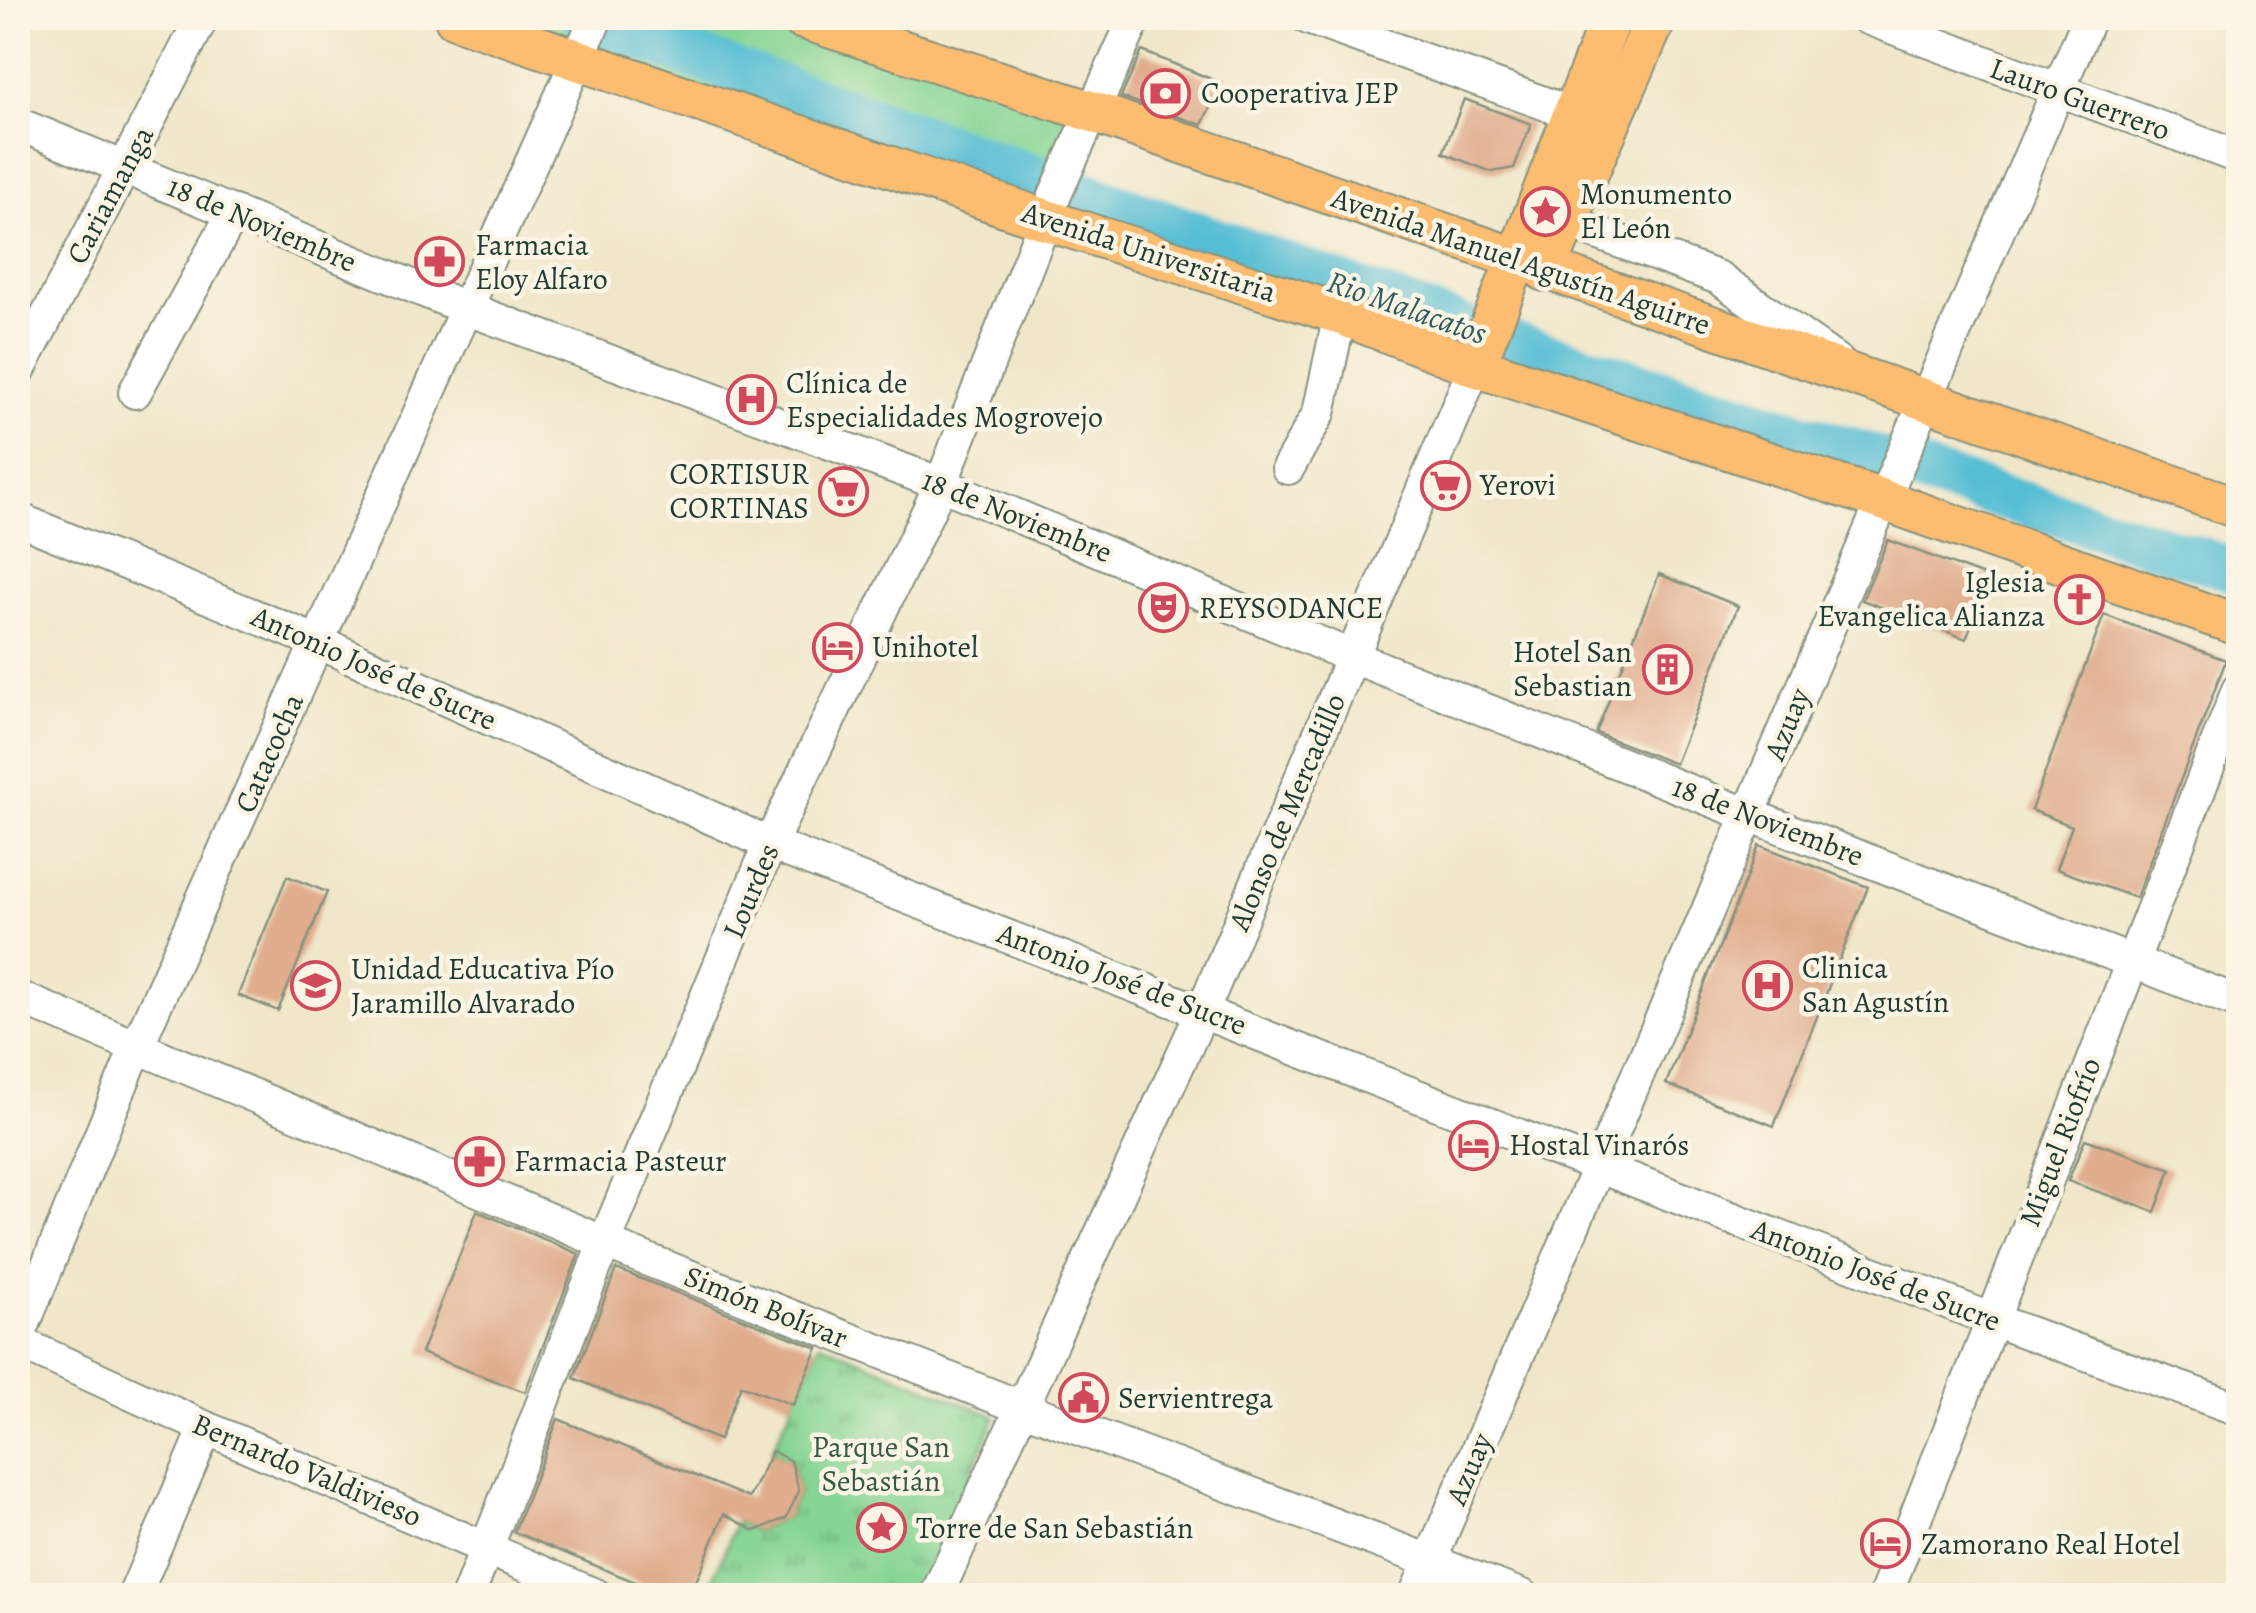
<svg xmlns="http://www.w3.org/2000/svg" width="2256" height="1613" viewBox="0 0 2256 1613" font-family="Alegreya,serif">
  <style>
    .grass { fill: #87d594; stroke: #538964; stroke-width: 2.5 }
    .park { fill: url(#park-tufts); stroke: #538964; stroke-width: 2.5 }
    .lines { fill: none; stroke-linecap: round; stroke-linejoin: round }
    .river { stroke: #57bed4; stroke-width: 45 }
    .building { fill: #e0ad8e }
    .minor-casing { stroke: #88927f; stroke-width: 36 }
    .major-casing { stroke: #88927f; stroke-width: 44 }
    .minor { stroke: #fff; stroke-width: 32 }
    .major { stroke: #fcbd6f; stroke-width: 40 }
    .labels { text-anchor: middle; stroke-width: 9; stroke-linejoin: round; paint-order: stroke }
    .poi-label { font-size: 30px; fill: #1f3d34; stroke: #fcf5e5; text-anchor: start }
    .street-label { font-size: 30px; fill: #1f3d34; stroke: #fcf5e5 }
    .park-label { font-size: 30px; fill: #345b47; stroke: #fcf5e5 }
    .water-label { font-size: 32px; font-style: italic; fill: #2d5d5c; stroke: #fcf5e5 }
  </style>
  <defs>
    <pattern id="park-tufts" width="24" height="20" patternUnits="userSpaceOnUse" patternTransform="scale(2.5)"><rect width="24" height="20" fill="#87d594"/><path d="M3 7l-1-3M5 7V3M7 7l1-3M15 17l-1-3M17 17v-4M19 17l1-3" fill="none" stroke="#6eae7a"/></pattern>
  </defs>
  <rect width="100%" height="100%" fill="#fcf5e5"/>
  <filter id="ink" filterUnits="userSpaceOnUse"><feTurbulence type="fractalNoise" baseFrequency=".01" numOctaves="2"/><feDisplacementMap in="SourceGraphic" scale="20" xChannelSelector="R" yChannelSelector="G"/><feConvolveMatrix kernelMatrix="1 2 1 2 8 2 1 2 1" color-interpolation-filters="sRGB"/></filter>
  <filter id="wash" filterUnits="userSpaceOnUse"><feTurbulence type="fractalNoise" baseFrequency=".0048" numOctaves="4" result="noise"/><feDisplacementMap in="SourceGraphic" scale="40" xChannelSelector="R" yChannelSelector="G"/><feGaussianBlur stdDeviation="2.25" result="paint"/><feColorMatrix in="noise" values="0 0 0 0 0 0 0 0 0 0 0 0 0 0 0 0 0 1.4 0 .05"/><feComposite in="paint" operator="in"/></filter>
  <g filter="url(#wash)">
    <rect width="100%" height="100%" fill="#f0e7ca"/>
    <polygon class="grass" points="457,18 801,18 1093,112 1046,220"/>
    <polygon class="park" points="820,1343 996,1417 915,1595 706,1596 737,1521 755,1531 786,1518 799,1491 791,1461 772,1451"/>
    <g class="lines">
      <polyline class="river" points="585,18 1499,340 2238,571"/>
    </g>
    <g id="blocks">
      <g class="building">
        <polygon points="1142,51 1221,83 1202,125 1121,97"/>
        <polygon points="1464,99 1531,124 1514,168 1492,172 1443,153"/>
        <polygon points="1888,540 1989,578 1966,639 1862,600"/>
        <polygon points="1659,574 1738,606 1675,764 1596,733"/>
        <polygon points="2104,615 2226,660 2136,898 2056,869 2072,826 2031,810"/>
        <polygon points="1759,845 1868,887 1774,1126 1666,1084"/>
        <polygon points="287,876 327,892 278,1011 238,995"/>
        <polygon points="2085,1139 2171,1169 2155,1212 2068,1181"/>
        <polygon points="477,1211 579,1254 525,1392 421,1353"/>
        <polygon points="616,1269 818,1348 793,1405 741,1385 719,1440 574,1378"/>
        <polygon points="558,1419 749,1498 772,1451 791,1461 799,1491 786,1518 755,1531 724,1514 690,1596 669,1596 514,1532"/>
      </g>
    </g>
  </g>
  <g filter="url(#ink)">
    <use href="#blocks" fill-opacity="0" stroke="#88927f" stroke-width="2.5"/>
    <g class="lines">
      <defs>
        <g id="minor">
          <polyline points="1308,18 1574,114"/>
          <polyline points="1867,18 2238,157"/>
          <polyline points="18,124 468,309 941,484 1353,657 1749,815 2238,1002"/>
          <polyline points="1567,222 1719,278 1838,362"/>
          <polyline points="18,372 202,18"/>
          <polyline points="135,392 234,212"/>
          <polyline points="1288,468 1319,413 1340,314"/>
          <polyline points="18,519 318,642 770,844 1993,1320 2238,1409"/>
          <polyline points="18,997 605,1243 1021,1407 1523,1596"/>
          <polyline points="18,1338 137,1046 596,18"/>
          <polyline points="18,1342 206,1428 597,1596"/>
          <polyline points="134,1596 206,1428"/>
          <polyline points="468,1596 606,1239 770,844 941,484 1055,195 1135,18"/>
          <polyline points="936,1596 1203,1010 1475,366"/>
          <polyline points="1415,1596 2089,18"/>
          <polyline points="1885,1596 2238,690"/>
        </g>
        <g id="major">
          <polyline points="455,18 1046,220 1340,314 1475,366 1880,499 2238,625"/>
          <polyline points="801,18 1093,112 2238,508"/>
          <polyline points="1545,271 1656,18"/>
          <polyline points="1475,366 1611,18"/>
        </g>
      </defs>
      <use href="#minor" class="minor-casing"/>
      <use href="#major" class="major-casing"/>
      <use href="#minor" class="minor"/>
      <use href="#major" class="major"/>
    </g>
  </g>
  <defs>
    <symbol id="bank-ring" viewBox="-11 -11 22 22"><circle r="9.5" fill="#fcf5e5" stroke="#d1495b" stroke-width="1.5"/><path d="M-6-4H6V4H-6ZM0-2.3a2.3 2.3 0 1 0 0 4.6a2.3 2.3 0 1 0 0-4.6Z" fill="#d1495b"/></symbol>
    <symbol id="sight-ring" viewBox="-11 -11 22 22"><circle r="9.5" fill="#fcf5e5" stroke="#d1495b" stroke-width="1.5"/><path d="M0-6L1.8-2.2L6-1.7L2.9 1.2L3.7 5.4L0 3.3L-3.7 5.4L-2.9 1.2L-6-1.7L-1.8-2.2Z" fill="#d1495b"/></symbol>
    <symbol id="pharmacy-ring" viewBox="-11 -11 22 22"><circle r="9.5" fill="#fcf5e5" stroke="#d1495b" stroke-width="1.5"/><path d="M-2-6h4v4h4v4h-4v4h-4v-4h-4v-4h4Z" fill="#d1495b"/></symbol>
    <symbol id="hospital-ring" viewBox="-11 -11 22 22"><circle r="9.5" fill="#fcf5e5" stroke="#d1495b" stroke-width="1.5"/><path d="M-5-5h3v3.5h4V-5h3V5h-3V1.5h-4V5h-3Z" fill="#d1495b"/></symbol>
    <symbol id="supermarket-ring" viewBox="-11 -11 22 22"><circle r="9.5" fill="#fcf5e5" stroke="#d1495b" stroke-width="1.5"/><path d="M-6-5.5h2.5l.6 2H6L4.5 2H-2.5L-4.4-4H-6ZM-1.5 3.2a1.3 1.3 0 1 0 .1 0ZM3 3.2a1.3 1.3 0 1 0 .1 0Z" fill="#d1495b"/></symbol>
    <symbol id="church-ring" viewBox="-11 -11 22 22"><circle r="9.5" fill="#fcf5e5" stroke="#d1495b" stroke-width="1.5"/><path d="M-1.2-6h2.4v3.5h3.3v2.4h-3.3V6h-2.4V-.1h-3.3v-2.4h3.3Z" fill="#d1495b"/></symbol>
    <symbol id="theatre-ring" viewBox="-11 -11 22 22"><circle r="9.5" fill="#fcf5e5" stroke="#d1495b" stroke-width="1.5"/><path d="M-5-5.5Q0-4 5-5.5V0Q5 5 0 6Q-5 5-5 0ZM-3.3-2.5H-1v1.5H-3.3ZM1-2.5H3.3v1.5H1ZM-2.8 1Q0 5.5 2.8 1Z" fill="#d1495b"/></symbol>
    <symbol id="hotel-ring" viewBox="-11 -11 22 22"><circle r="9.5" fill="#fcf5e5" stroke="#d1495b" stroke-width="1.5"/><path d="M-6-4.5h1.5V1H6V5H4.5V3h-9V5H-6ZM-4 0a1.8 1.8 0 1 1 3.6 0ZM.5 0V-2.5h3Q6-2.5 6 0Z" fill="#d1495b"/></symbol>
    <symbol id="building-ring" viewBox="-11 -11 22 22"><circle r="9.5" fill="#fcf5e5" stroke="#d1495b" stroke-width="1.5"/><path d="M-4-6H4V6H1V3H-1V6H-4ZM-2.5-4.3h1.7v1.8h-1.7ZM.8-4.3h1.7v1.8H.8ZM-2.5-1h1.7V.8h-1.7ZM.8-1h1.7V.8H.8Z" fill="#d1495b"/></symbol>
    <symbol id="school-ring" viewBox="-11 -11 22 22"><circle r="9.5" fill="#fcf5e5" stroke="#d1495b" stroke-width="1.5"/><path d="M0-5L7-2L0 1L-7-2ZM-4 1L0 2.5L4 1V4Q0 6-4 4Z" fill="#d1495b"/></symbol>
    <symbol id="civic-ring" viewBox="-11 -11 22 22"><circle r="9.5" fill="#fcf5e5" stroke="#d1495b" stroke-width="1.5"/><path d="M-.6-6.5H3V-4.5H.6V-3L4-1V1h2V6H-6V1h2V-1L-.6-3ZM-1.2 2.5V6h2.4V2.5Z" fill="#d1495b"/></symbol>
  </defs>
  <g fill-rule="evenodd">
    <use href="#bank-ring" x="1138" y="66" width="55" height="55"/>
    <use href="#sight-ring" x="1518" y="184" width="55" height="55"/>
    <use href="#pharmacy-ring" x="412" y="234" width="55" height="55"/>
    <use href="#hospital-ring" x="724" y="372" width="55" height="55"/>
    <use href="#supermarket-ring" x="1418" y="458" width="55" height="55"/>
    <use href="#supermarket-ring" x="816" y="464" width="55" height="55"/>
    <use href="#church-ring" x="2052" y="572" width="55" height="55"/>
    <use href="#theatre-ring" x="1136" y="580" width="55" height="55"/>
    <use href="#hotel-ring" x="810" y="620" width="55" height="55"/>
    <use href="#building-ring" x="1640" y="642" width="55" height="55"/>
    <use href="#hospital-ring" x="1740" y="958" width="55" height="55"/>
    <use href="#school-ring" x="288" y="958" width="55" height="55"/>
    <use href="#hotel-ring" x="1446" y="1118" width="55" height="55"/>
    <use href="#pharmacy-ring" x="452" y="1134" width="55" height="55"/>
    <use href="#civic-ring" x="1056" y="1370" width="55" height="55"/>
    <use href="#sight-ring" x="854" y="1500" width="55" height="55"/>
    <use href="#hotel-ring" x="1858" y="1516" width="55" height="55"/>
  </g>
  <g class="labels">
    <g class="poi-label">
      <text x="1201" y="103">Cooperativa JEP</text>
      <text x="1580" y="204">Monumento<tspan x="1580" dy="34">El León</tspan></text>
      <text x="475" y="255">Farmacia<tspan x="475" dy="34">Eloy Alfaro</tspan></text>
      <text x="786" y="393">Clínica de<tspan x="786" dy="34">Especialidades Mogrovejo</tspan></text>
      <text x="809" y="484" text-anchor="end">CORTISUR<tspan x="809" dy="34">CORTINAS</tspan></text>
      <text x="1480" y="495">Yerovi</text>
      <text x="2045" y="592" text-anchor="end">Iglesia<tspan x="2045" dy="34">Evangelica Alianza</tspan></text>
      <text x="1199" y="618">REYSODANCE</text>
      <text x="872" y="657">Unihotel</text>
      <text x="1632" y="662" text-anchor="end">Hotel San<tspan x="1632" dy="34">Sebastian</tspan></text>
      <text x="1802" y="978">Clinica<tspan x="1802" dy="34">San Agustín</tspan></text>
      <text x="351" y="979">Unidad Educativa Pío<tspan x="351" dy="34">Jaramillo Alvarado</tspan></text>
      <text x="1509" y="1155">Hostal Vinarós</text>
      <text x="514" y="1171">Farmacia Pasteur</text>
      <text x="1118" y="1408">Servientrega</text>
      <text x="916" y="1538">Torre de San Sebastián</text>
      <text x="1921" y="1554">Zamorano Real Hotel</text>
    </g>
    <g class="street-label">
      <text transform="translate(2080 99) rotate(20)" y="10">Lauro Guerrero</text>
      <text transform="translate(110 195) rotate(-62)" y="10">Cariamanga</text>
      <text transform="translate(262 224) rotate(23)" y="10">18 de Noviembre</text>
      <text transform="translate(1149 252) rotate(18)" y="10">Avenida Universitaria</text>
      <text transform="translate(1521 261) rotate(19)" y="10">Avenida Manuel Agustín Aguirre</text>
      <text transform="translate(1017 516) rotate(22)" y="10">18 de Noviembre</text>
      <text transform="translate(374 668) rotate(24)" y="10">Antonio José de Sucre</text>
      <text transform="translate(1787 724) rotate(-68)" y="10">Azuay</text>
      <text transform="translate(269 753) rotate(-66)" y="10">Catacocha</text>
      <text transform="translate(1287 812) rotate(-67)" y="10">Alonso de Mercadillo</text>
      <text transform="translate(1768 821) rotate(21)" y="10">18 de Noviembre</text>
      <text transform="translate(751 891) rotate(-67)" y="10">Lourdes</text>
      <text transform="translate(1122 979) rotate(21)" y="10">Antonio José de Sucre</text>
      <text transform="translate(2060 1142) rotate(-69)" y="10">Miguel Riofrío</text>
      <text transform="translate(1876 1275) rotate(21)" y="10">Antonio José de Sucre</text>
      <text transform="translate(766 1307) rotate(22)" y="10">Simón Bolívar</text>
      <text transform="translate(1469 1469) rotate(-67)" y="10">Azuay</text>
      <text transform="translate(307 1470) rotate(23)" y="10">Bernardo Valdivieso</text>
    </g>
    <g class="park-label">
      <text x="881" y="1457">Parque San<tspan x="881" dy="34">Sebastián</tspan></text>
    </g>
    <g class="water-label">
      <text transform="translate(1407 307) rotate(19)" y="11">Rio Malacatos</text>
    </g>
  </g>
  <rect width="2256" height="1613" fill="none" stroke="#fcf5e5" stroke-width="60"/>
</svg>
